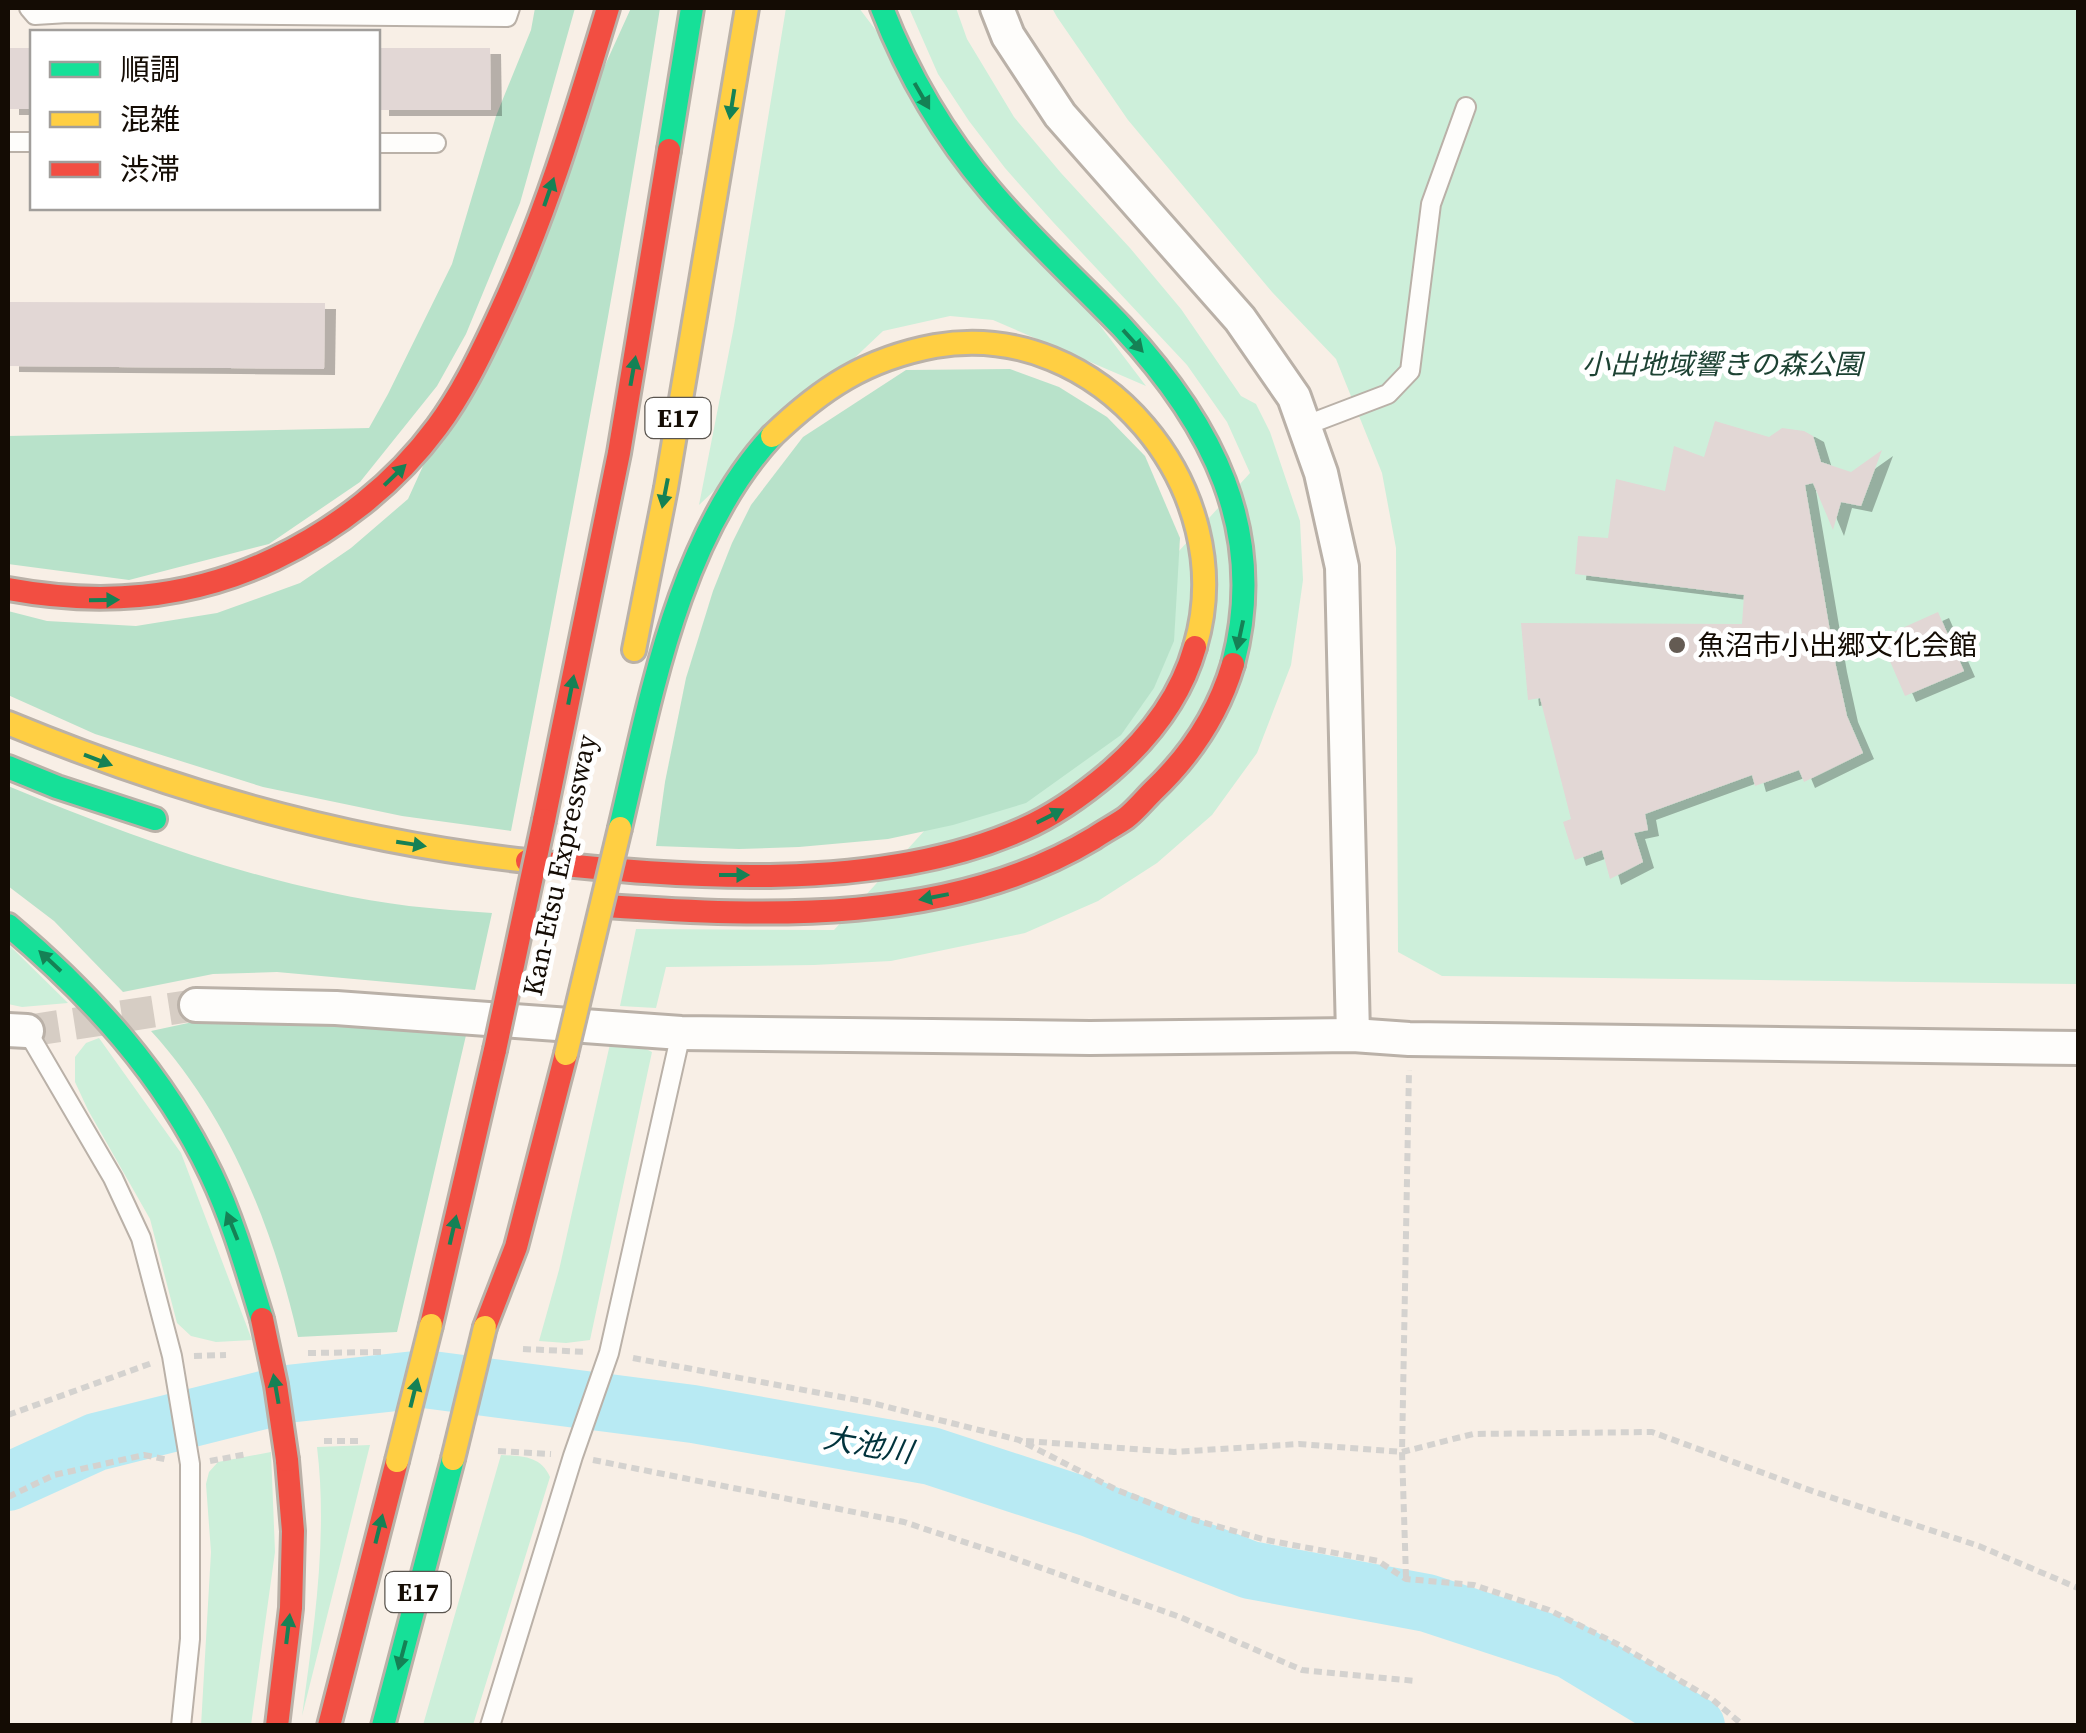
<svg xmlns="http://www.w3.org/2000/svg" width="2086" height="1733" viewBox="0 0 2086 1733" font-family="'Source Serif 4','Noto Sans JP',serif">
  <style>
    .green { fill: #cdefda }
    .forest { fill: #b8e2ca }
    .lines { fill: none; stroke-linecap: round; stroke-linejoin: round }
    .river { stroke: #b8eaf3; stroke-width: 58 }
    .building { fill: #e2d7d5; filter: url(#shadow) }
    .street-tunnel { stroke: #d6cdc4; stroke-width: 32; stroke-dasharray: 32 16; stroke-linecap: butt }
    .lane-casing { stroke: #bab1a8; stroke-width: 22 }
    .street-casing { stroke: #bab1a8; stroke-width: 38 }
    .fast-casing { stroke: #bab1a8; stroke-width: 28 }
    .slow-casing { stroke: #bab1a8; stroke-width: 28 }
    .jam-casing { stroke: #bab1a8; stroke-width: 28 }
    .path { stroke: #d4d2cf; stroke-width: 6; stroke-dasharray: 8 5; stroke-linecap: butt }
    .lane { stroke: #fefdfb; stroke-width: 18 }
    .street { stroke: #fefdfb; stroke-width: 32 }
    .fast { stroke: #16e098; stroke-width: 22 }
    .slow { stroke: #ffcf43; stroke-width: 22 }
    .jam { stroke: #f24e42; stroke-width: 22 }
    .slow-bridge-casing { stroke: #bab1a8; stroke-width: 28; stroke-linecap: butt }
    .jam-bridge-casing { stroke: #bab1a8; stroke-width: 28; stroke-linecap: butt }
    .slow-bridge { stroke: #ffcf43; stroke-width: 22 }
    .jam-bridge { stroke: #f24e42; stroke-width: 22 }
    .oneway { fill: #158155 }
    .poi-dot { fill: #645b53; stroke: #fff; stroke-width: 4 }
    .labels { text-anchor: middle; stroke-width: 10; stroke-linejoin: round; paint-order: stroke }
    .shield { fill: #fff; stroke: #5a554f; stroke-width: 2.5 }
    .shield-label { font-size: 25px; font-weight: bold; fill: #140c04 }
    .park-label { font-size: 28px; font-style: italic; fill: #1d4233; stroke: #fff }
    .poi-label { font-size: 28px; fill: #140c04; stroke: #fff; text-anchor: start }
    .street-label { font-size: 28px; fill: #140c04; stroke: #fff }
    .water-label { font-size: 30px; font-style: italic; fill: #02333c; stroke: #fff }
  </style>
  <defs>
    <filter id="shadow"><feDropShadow dx="11" dy="6" stdDeviation="0" flood-color="#0004"/></filter>
  </defs>
  <rect width="100%" height="100%" fill="#f8efe6"/>
  <g class="green">
    <polygon points="786,8 859,8 1146,386 993,320 950,316 883,331 699,505 734,326"/>
    <polygon points="909,8 956,8 967,39 1014,117 1061,173 1130,248 1181,309 1241,396 1256,404 1270,432 1300,521 1303,580 1291,665 1257,753 1212,815 1157,863 1098,901 1025,933 891,961 814,965 666,967 656,1008 620,1006 636,929 834,930 1250,473 1227,422 1187,365 1053,222 1005,168 969,121 938,74"/>
    <polygon points="1052,8 2078,8 2078,984 1442,976 1398,952 1396,548 1382,473 1336,359 1272,292 1128,120 1057,17"/>
    <polygon points="8,944 68,1003 22,1007 8,1004"/>
    <polygon points="99,1038 181,1153 252,1340 216,1342 191,1336 177,1323 150,1219 88,1110 75,1082 75,1057 86,1043"/>
    <polygon points="610,1044 642,1047 652,1052 590,1340 566,1343 539,1341 559,1270"/>
    <path d="M 370,1445 L 302,1716 C 314,1627 328,1537 317,1447 Z"/>
    <polygon points="271,1452 275,1552 251,1725 201,1726 211,1552 206,1484 209,1472 218,1462"/>
    <path d="M 501,1455 C 522,1456 541,1456 550,1477 L 473,1725 L 423,1725 Z"/>
  </g>
  <g class="forest">
    <polygon points="535,8 575,8 520,203 466,334 437,386 360,482 269,544 129,580 8,564 8,436 369,428 388,394 452,264 496,116 531,30"/>
    <path d="M 631,8 L 660,8 C 617,283 564,557 511,831 L 402,816 L 263,787 L 95,734 L 8,695 L 8,611 L 47,621 L 136,626 L 217,613 L 300,583 L 351,548 L 408,499 Z"/>
    <polygon points="1010,369 1059,387 1107,417 1145,456 1180,538 1174,641 1154,688 1121,735 1026,803 953,825 888,839 799,847 739,849 656,846 665,782 686,678 713,591 732,543 751,505 803,437 906,370"/>
    <path d="M 8,786 C 134,838 273,889 409,906 C 436,909 464,911 492,913 L 475,990 L 277,972 L 213,974 L 123,992 L 54,921 L 8,886 Z"/>
    <path d="M 216,1017 L 467,1031 L 397,1332 L 298,1337 C 273,1227 228,1115 151,1031 Z"/>
  </g>
  <g class="lines">
    <polyline class="river" points="8,1482 96,1442 287,1394 424,1379 693,1414 931,1456 1090,1508 1250,1570 1427,1603 1570,1650 1696,1726"/>
  </g>
  <g class="building">
    <rect x="8" y="48" width="24" height="61"/>
    <polygon points="378,48 490,48 491,110 378,110"/>
    <polygon points="8,302 325,303 324,369 8,366"/>
    <polygon points="1715,421 1769,437 1782,428 1804,431 1813,436 1821,462 1851,472 1882,450 1861,506 1841,502 1833,530 1813,483 1805,485 1836,666 1847,716 1863,753 1804,782 1799,770 1755,786 1752,775 1645,814 1648,830 1634,833 1643,862 1610,879 1602,850 1575,860 1563,822 1571,819 1540,698 1528,700 1521,623 1742,624 1744,595 1575,574 1578,536 1608,538 1616,479 1665,491 1674,446 1704,457"/>
    <polygon points="1938,612 1964,671 1905,696 1880,638"/>
  </g>
  <g class="lines">
    <polyline class="street-tunnel" points="27,1031 196,1005"/>
    <defs>
      <g id="lane">
        <polyline points="29,8 35,15 68,13 507,17 510,8"/>
        <polyline points="8,142 32,142"/>
        <polyline points="378,143 436,143"/>
        <polyline points="1304,426 1388,394 1410,371 1431,204 1466,107"/>
        <polyline points="27,1031 113,1178 141,1238 172,1356 190,1464 190,1639 181,1726"/>
        <polyline points="490,1726 573,1456 609,1353 681,1033"/>
      </g>
      <g id="street">
        <polyline points="997,8 1008,36 1060,115 1240,319 1294,397 1321,473 1342,567 1353,1035"/>
        <polyline points="196,1005 336,1008 681,1033 1090,1038 1353,1035 1409,1039 2078,1048"/>
        <polyline points="8,1030 27,1031"/>
      </g>
      <g id="fast">
        <path d="M 882,8 C 908,75 943,135 990,190 C 1031,239 1078,281 1122,327 C 1212,424 1268,530 1233,664"/>
        <polyline points="669,150 692,8"/>
        <polyline points="8,767 57,787 155,819"/>
        <path d="M 620,828 C 651,697 678,538 772,436"/>
        <path d="M 8,925 C 91,995 164,1075 211,1174 C 233,1220 247,1270 262,1319"/>
        <polyline points="383,1726 453,1459"/>
      </g>
      <g id="slow">
        <path d="M 772,436 C 822,388 866,359 935,346 C 1100,317 1242,490 1195,647"/>
        <polyline points="634,650 666,488 747,8"/>
        <path d="M 8,723 C 175,792 347,841 527,861"/>
      </g>
      <g id="jam">
        <path d="M 8,589 C 100,606 188,600 274,559 C 337,529 395,484 437,427 C 461,395 479,358 496,322 C 544,221 576,114 608,8"/>
        <polyline points="544,820 619,453 669,150"/>
        <path d="M 527,861 C 682,878 877,894 1023,829 C 1055,815 1084,794 1111,771 C 1150,737 1181,697 1195,647"/>
        <path d="M 606,906 C 768,917 950,925 1094,838 C 1104,831 1116,825 1126,818 C 1136,810 1144,800 1153,791 C 1191,755 1218,715 1233,664"/>
        <polyline points="431,1325 495,1050"/>
        <polyline points="485,1327 516,1247 566,1054"/>
        <polyline points="277,1726 291,1608 293,1531 287,1460"/>
        <polyline points="329,1726 397,1461"/>
      </g>
    </defs>
    <use href="#lane" class="lane-casing"/>
    <use href="#street" class="street-casing"/>
    <use href="#fast" class="fast-casing"/>
    <use href="#slow" class="slow-casing"/>
    <use href="#jam" class="jam-casing"/>
    <g class="path">
      <polyline points="523,1349 586,1352"/>
      <polyline points="308,1353 381,1352"/>
      <polyline points="194,1356 226,1355"/>
      <polyline points="633,1358 868,1402 1019,1440 1117,1490 1191,1519 1266,1540 1378,1561 1406,1579 1474,1585 1549,1610 1623,1647 1713,1700 1744,1726"/>
      <polyline points="8,1415 152,1363"/>
      <polyline points="324,1441 361,1441"/>
      <polyline points="1026,1441 1174,1452 1299,1444 1402,1452 1473,1434 1652,1432 1815,1492 1979,1546 2078,1588"/>
      <polyline points="498,1451 551,1454"/>
      <polyline points="593,1460 904,1522 1013,1558 1180,1617 1302,1670 1416,1681"/>
      <polyline points="210,1461 247,1454"/>
      <polyline points="8,1497 54,1475 144,1455 169,1460"/>
      <polyline points="1406,1577 1402,1452 1409,1070"/>
    </g>
    <use href="#lane" class="lane"/>
    <use href="#street" class="street"/>
    <use href="#fast" class="fast"/>
    <use href="#slow" class="slow"/>
    <use href="#jam" class="jam"/>
    <defs>
      <g id="slow-bridge">
        <polyline points="566,1054 620,828"/>
        <polyline points="453,1459 485,1327"/>
        <polyline points="397,1461 431,1325"/>
      </g>
      <g id="jam-bridge">
        <polyline points="495,1050 544,820"/>
        <polyline points="262,1319 276,1385 287,1460"/>
      </g>
    </defs>
    <use href="#slow-bridge" class="slow-bridge-casing"/>
    <use href="#jam-bridge" class="jam-bridge-casing"/>
    <use href="#slow-bridge" class="slow-bridge"/>
    <use href="#jam-bridge" class="jam-bridge"/>
  </g>
  <defs><path id="oneway-solid" d="M-6-.8H1V-3.2L6.5 0L1 3.2V.8H-6Z" transform="scale(2.5)"/></defs>
  <g class="oneway">
    <use href="#oneway-solid" transform="translate(922 96) rotate(60)"/>
    <use href="#oneway-solid" transform="translate(732 104) rotate(99)"/>
    <use href="#oneway-solid" transform="translate(549 192) rotate(-71)"/>
    <use href="#oneway-solid" transform="translate(1133 341) rotate(48)"/>
    <use href="#oneway-solid" transform="translate(633 371) rotate(-80)"/>
    <use href="#oneway-solid" transform="translate(395 475) rotate(-44)"/>
    <use href="#oneway-solid" transform="translate(665 493) rotate(101)"/>
    <use href="#oneway-solid" transform="translate(104 600) rotate(-1)"/>
    <use href="#oneway-solid" transform="translate(1240 635) rotate(102)"/>
    <use href="#oneway-solid" transform="translate(571 690) rotate(-79)"/>
    <use href="#oneway-solid" transform="translate(98 760) rotate(21)"/>
    <use href="#oneway-solid" transform="translate(1050 816) rotate(-27)"/>
    <use href="#oneway-solid" transform="translate(411 844) rotate(9)"/>
    <use href="#oneway-solid" transform="translate(734 875)"/>
    <use href="#oneway-solid" transform="translate(934 897) rotate(169)"/>
    <use href="#oneway-solid" transform="translate(50 961) rotate(-137)"/>
    <use href="#oneway-solid" transform="translate(232 1226) rotate(-112)"/>
    <use href="#oneway-solid" transform="translate(453 1230) rotate(-77)"/>
    <use href="#oneway-solid" transform="translate(276 1389) rotate(-100)"/>
    <use href="#oneway-solid" transform="translate(414 1393) rotate(-76)"/>
    <use href="#oneway-solid" transform="translate(379 1529) rotate(-76)"/>
    <use href="#oneway-solid" transform="translate(288 1629) rotate(-83)"/>
    <use href="#oneway-solid" transform="translate(402 1655) rotate(105)"/>
  </g>
  <circle class="poi-dot" cx="1677" cy="645" r="10"/>
  <g class="labels">
    <g class="shield">
      <rect x="645.5" y="398" width="65" height="40" rx="8"/>
      <rect x="385.5" y="1572" width="65" height="40" rx="8"/>
    </g>
    <g class="shield-label">
      <text x="678" y="427">E17</text>
      <text x="418" y="1601">E17</text>
    </g>
    <g class="park-label">
      <text x="1722" y="374">小出地域響きの森公園</text>
    </g>
    <g class="poi-label">
      <text x="1697" y="655">魚沼市小出郷文化会館</text>
    </g>
    <g class="street-label">
      <text transform="translate(559 865) rotate(-78)" y="10">Kan-Etsu Expressway</text>
    </g>
    <g class="water-label">
      <text transform="translate(868 1445) rotate(10)" y="10">大池川</text>
    </g>
  </g>
  <rect width="2086" height="1733" fill="none" stroke="#140c04" stroke-width="20"/>
  <rect x="30" y="30" width="350" height="180" fill="#ffffff" stroke="#a19e9b" stroke-width="2.5"/>
  <rect x="50" y="62" width="50" height="15" fill="#16e098" stroke="#a19e9b" stroke-width="2.5"/>
  <text x="120" y="80" font-size="30" fill="#140c04">順調</text>
  <rect x="50" y="112" width="50" height="15" fill="#ffcf43" stroke="#a19e9b" stroke-width="2.5"/>
  <text x="120" y="130" font-size="30" fill="#140c04">混雑</text>
  <rect x="50" y="162" width="50" height="15" fill="#f24e42" stroke="#a19e9b" stroke-width="2.5"/>
  <text x="120" y="180" font-size="30" fill="#140c04">渋滞</text>
</svg>
